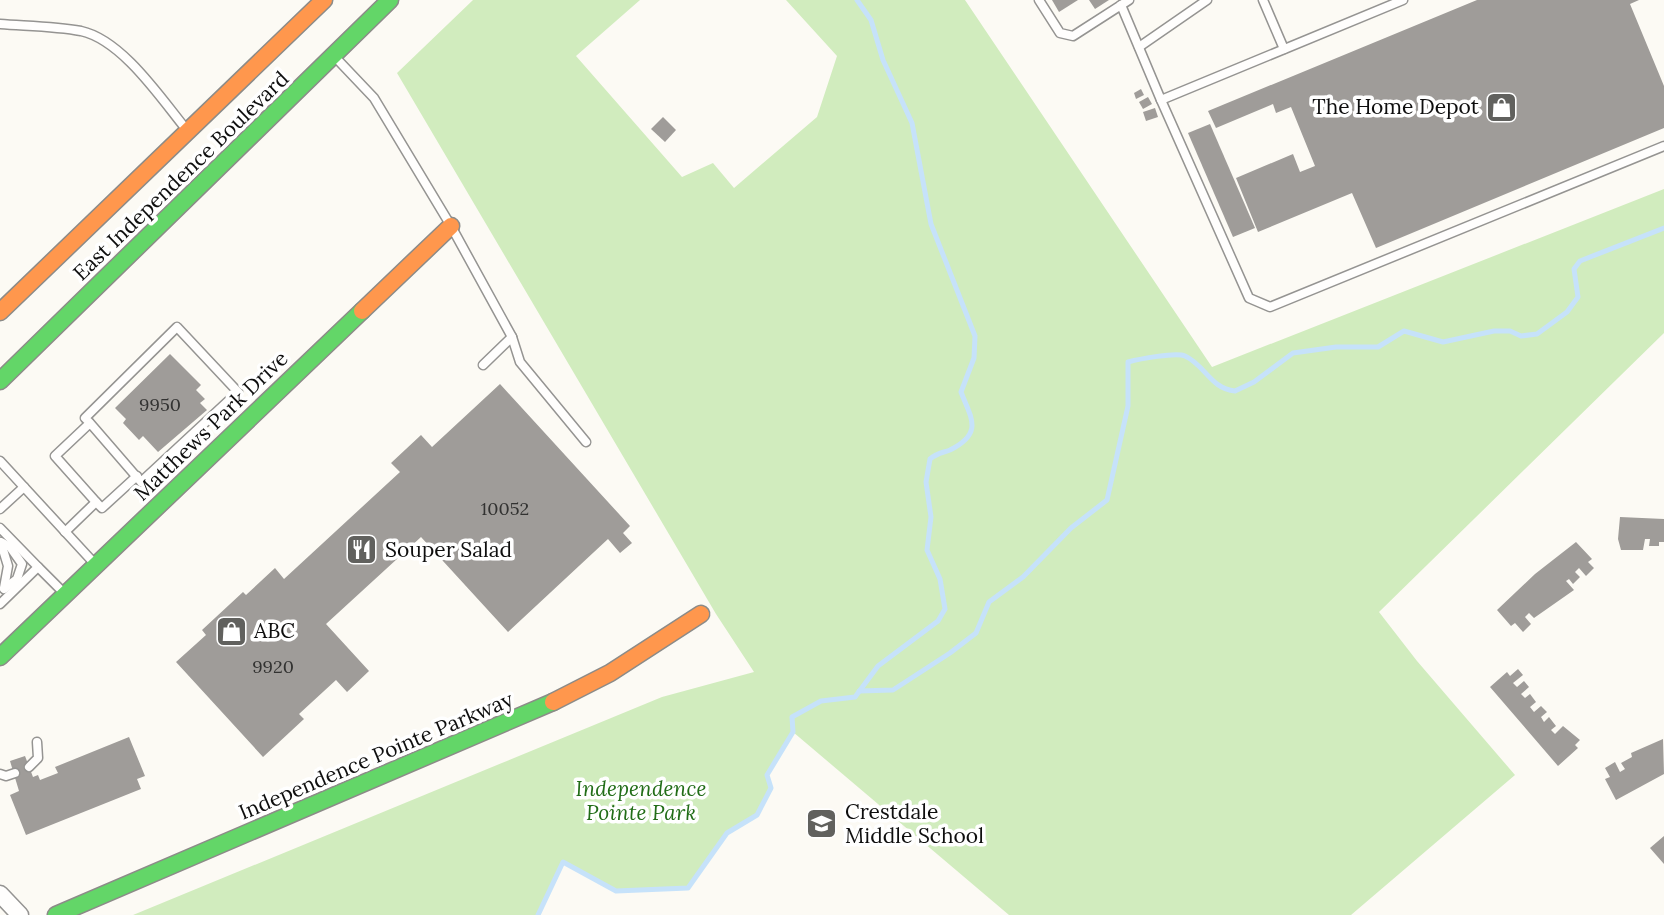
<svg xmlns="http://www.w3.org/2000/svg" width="1664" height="915" viewBox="0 0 1664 915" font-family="Lora,serif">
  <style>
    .forest { fill: #d1ecbe }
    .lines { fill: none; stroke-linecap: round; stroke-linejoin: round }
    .stream { stroke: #c6e2fa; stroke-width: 5 }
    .building { fill: #9f9c99 }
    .lane-casing { stroke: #959492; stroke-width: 11 }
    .street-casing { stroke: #959492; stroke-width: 19 }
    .fast-casing { stroke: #8c8b88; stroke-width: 19 }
    .slow-casing { stroke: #8c8b88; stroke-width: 19 }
    .lane { stroke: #fffefd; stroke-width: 8 }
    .street { stroke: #fffefd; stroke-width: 16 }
    .fast { stroke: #63d668; stroke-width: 16 }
    .slow { stroke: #ff974d; stroke-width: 16 }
    .labels { text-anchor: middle; stroke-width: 7; stroke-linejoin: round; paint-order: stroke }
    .number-label { font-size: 18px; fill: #323231 }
    .poi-label { font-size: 21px; fill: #0e0e0e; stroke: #fff; text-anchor: start }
    .street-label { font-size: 21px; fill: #0e0e0e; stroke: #fff }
    .park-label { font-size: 21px; font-style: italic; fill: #226d18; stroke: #fff }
  </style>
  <rect width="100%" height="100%" fill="#fcfaf4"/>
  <polygon class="forest" points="473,0 640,0 576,56 682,177 713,163 734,188 817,117 837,56 786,0 965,0 1212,367 1664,189 1664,333 1379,612 1417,661 1515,775 1351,915 1009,915 793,732 767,775 771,788 757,815 727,833 688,888 616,891 563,863 538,915 133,915 662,697 754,672 716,614 397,73"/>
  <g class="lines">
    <g class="stream">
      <path d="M 859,691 L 893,690 L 950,653 L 976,633 L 989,602 L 1023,577 L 1071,528 L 1107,500 L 1128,406 L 1128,362 C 1139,359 1176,352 1185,356 C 1205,365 1211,389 1235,391 L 1254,382 L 1293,353 L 1336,347 L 1378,347 L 1404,331 L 1443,342 L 1494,331 L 1510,331 L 1521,336 L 1537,334 L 1567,312 L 1578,297 L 1574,269 L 1580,261 L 1664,228"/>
      <path d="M 538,915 L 563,862 L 616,891 L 688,888 L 727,833 L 757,815 L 771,788 L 767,775 L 793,732 L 792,717 L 821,701 L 855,697 L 878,666 L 938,621 L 945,609 L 940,579 L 927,550 L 931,517 L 926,482 L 930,459 C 937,453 942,453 950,450 C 984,433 971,418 961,392 L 974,358 L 975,336 L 931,224 L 912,123 L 883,60 L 871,20 L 857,0"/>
    </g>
  </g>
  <g class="building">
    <polygon points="1052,0 1078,0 1059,12"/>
    <polygon points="1089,0 1109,0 1095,9"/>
    <polygon points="1477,0 1639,0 1630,4 1664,86 1664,128 1376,248 1352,193 1258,232 1236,178 1293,154 1300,172 1315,166 1291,107 1276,113 1273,104 1216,128 1208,111"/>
    <polygon points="1141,89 1144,95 1136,99 1134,93"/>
    <polygon points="1148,97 1152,104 1143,109 1139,102"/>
    <polygon points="1155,108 1158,117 1146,121 1143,112"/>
    <polygon points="663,117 676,130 665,142 651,129"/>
    <polygon points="1210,124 1255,228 1233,237 1188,133"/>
    <polygon points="170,354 201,385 196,390 205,399 200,403 207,410 158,452 143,436 139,440 123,423 126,419 115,408"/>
    <polygon points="500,384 630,526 623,533 632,543 620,553 608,539 508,632 421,537 326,624 369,671 347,692 336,680 299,714 304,719 263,757 176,662 206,635 202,630 243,592 246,595 275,568 284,579 400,472 391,463 421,435 432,447"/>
    <polygon points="1620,517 1664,519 1664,542 1659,542 1659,546 1649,546 1650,539 1645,539 1643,550 1621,550 1618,539"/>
    <polygon points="1576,542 1592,559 1588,562 1594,568 1586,576 1579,568 1575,572 1580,577 1573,584 1569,579 1566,581 1574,590 1534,618 1529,613 1525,617 1531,624 1523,632 1515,623 1511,626 1497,610 1535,574"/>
    <polygon points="1518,669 1523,675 1513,683 1517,687 1524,681 1529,687 1521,694 1525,698 1530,694 1536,702 1530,707 1534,712 1541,706 1547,712 1541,717 1544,722 1549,717 1556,726 1551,730 1555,734 1563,726 1580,740 1575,745 1578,748 1558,766 1490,687 1507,672 1510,676"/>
    <polygon points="129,737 145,776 137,779 141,789 26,835 10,795 19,791 10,761 25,756 33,777 38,775 40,780 58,773 55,767"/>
    <polygon points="1663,739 1664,774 1616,800 1605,779 1610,777 1605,768 1615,762 1620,772 1625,769 1621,763 1632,757 1631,753"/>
    <polygon points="1664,836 1664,864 1650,848"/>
  </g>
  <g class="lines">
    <defs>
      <g id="lane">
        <polyline points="1039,0 1060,33 1073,36 1129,0"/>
        <polyline points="1263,0 1284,49"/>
        <polyline points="1403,0 1161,100 1249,298 1270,307 1664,146"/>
        <polyline points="1121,5 1161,100"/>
        <path d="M 0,24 C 26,26 55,26 81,31 C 122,40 160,97 186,129"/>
        <polyline points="1139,47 1207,0"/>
        <polyline points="336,58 374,98 451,226 512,337 483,365"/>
        <polyline points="512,337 520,362 586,442"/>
        <polyline points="0,461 94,563"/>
        <polyline points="96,502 102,508 137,476"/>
        <polyline points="0,509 24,487"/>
        <polyline points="0,528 38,567 0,604"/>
        <polyline points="65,532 96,502 55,456 90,423 85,418 177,327 238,392 141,482 90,423"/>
        <polyline points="1,542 10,547 22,564 17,579 4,589"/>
        <polyline points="1,543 8,566 4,588"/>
        <polyline points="38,567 63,592"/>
        <polyline points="29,767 38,758 37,742"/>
        <polyline points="0,774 6,776 15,773"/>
      </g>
      <polyline id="street" points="0,894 20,915"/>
      <g id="fast">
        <polyline points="0,381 390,0"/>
        <polyline points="0,657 362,311"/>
        <polyline points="56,915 553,702"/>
      </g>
      <g id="slow">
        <polyline points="362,311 451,226"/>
        <polyline points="0,312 324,0"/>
        <polyline points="553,702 610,673 701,614"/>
      </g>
    </defs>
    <use href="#lane" class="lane-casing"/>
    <use href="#street" class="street-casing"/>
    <use href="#fast" class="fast-casing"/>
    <use href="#slow" class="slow-casing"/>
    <use href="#lane" class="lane"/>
    <use href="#street" class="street"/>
    <use href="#fast" class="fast"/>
    <use href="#slow" class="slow"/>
  </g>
  <defs>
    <symbol id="shop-square" viewBox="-11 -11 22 22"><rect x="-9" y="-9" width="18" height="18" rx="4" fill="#61615e" stroke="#fff"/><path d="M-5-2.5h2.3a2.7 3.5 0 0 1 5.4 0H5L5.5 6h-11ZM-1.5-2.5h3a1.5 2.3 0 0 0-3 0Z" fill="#fff"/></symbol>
    <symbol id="restaurant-square" viewBox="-11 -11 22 22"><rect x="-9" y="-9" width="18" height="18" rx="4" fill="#61615e" stroke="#fff"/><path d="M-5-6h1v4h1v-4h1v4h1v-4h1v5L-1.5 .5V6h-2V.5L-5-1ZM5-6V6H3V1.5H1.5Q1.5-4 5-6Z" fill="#fff"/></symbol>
    <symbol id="school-square" viewBox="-11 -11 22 22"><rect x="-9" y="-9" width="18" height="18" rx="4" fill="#61615e" stroke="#fff"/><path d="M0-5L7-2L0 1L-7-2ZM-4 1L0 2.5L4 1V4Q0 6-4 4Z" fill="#fff"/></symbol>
  </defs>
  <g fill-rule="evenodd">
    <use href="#shop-square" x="1484" y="90" width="35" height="35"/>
    <use href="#restaurant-square" x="344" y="532" width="35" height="35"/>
    <use href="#shop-square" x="214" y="614" width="35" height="35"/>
    <use href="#school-square" x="804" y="806" width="35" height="35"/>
  </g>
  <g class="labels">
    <g class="number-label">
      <text x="160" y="411">9950</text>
      <text x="505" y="515">10052</text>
      <text x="273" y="673">9920</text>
    </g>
    <g class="poi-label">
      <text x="1479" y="114" text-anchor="end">The Home Depot</text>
      <text x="385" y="557">Souper Salad</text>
      <text x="254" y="638">ABC</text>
      <text x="845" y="819">Crestdale<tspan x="845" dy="24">Middle School</tspan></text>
    </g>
    <g class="street-label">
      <text transform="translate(181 176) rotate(-44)" y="7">East Independence Boulevard</text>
      <text transform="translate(211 426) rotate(-44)" y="7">Matthews Park Drive</text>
      <text transform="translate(376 756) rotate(-23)" y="7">Independence Pointe Parkway</text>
    </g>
    <g class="park-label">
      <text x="641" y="796">Independence<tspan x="641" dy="24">Pointe Park</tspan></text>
    </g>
  </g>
</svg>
